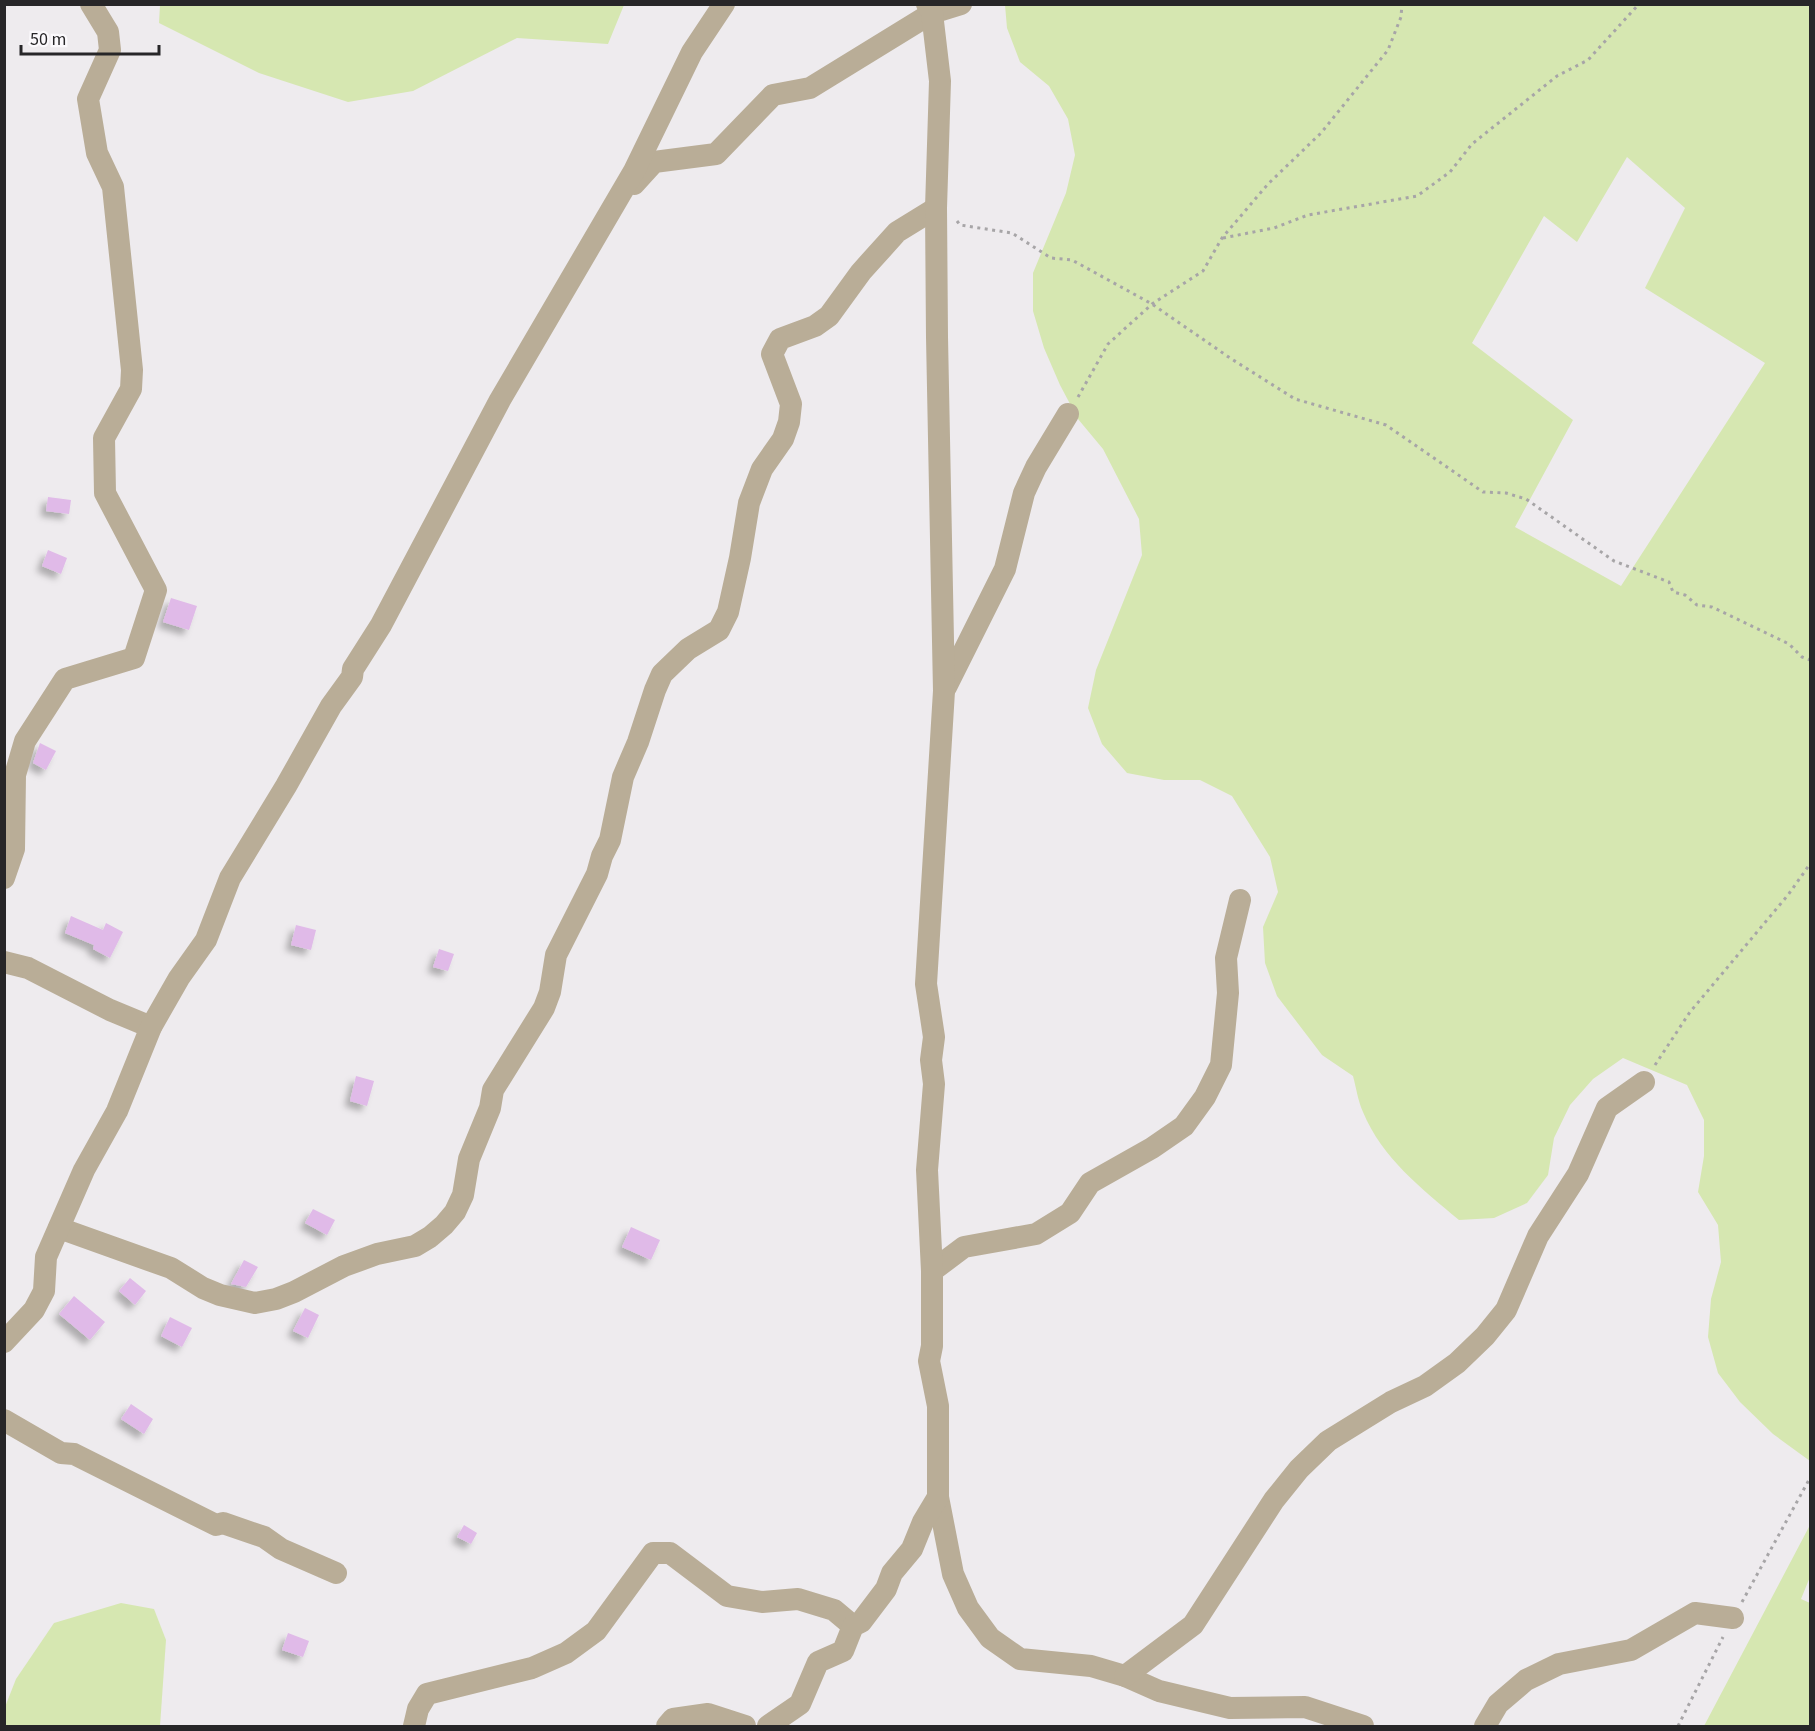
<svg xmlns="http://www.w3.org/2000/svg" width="1815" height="1731" viewBox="0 0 1815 1731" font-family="'Source Sans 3',sans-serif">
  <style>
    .green { fill: #d6e7b1; fill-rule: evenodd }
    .building { fill: #e0bae8; filter: url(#shadow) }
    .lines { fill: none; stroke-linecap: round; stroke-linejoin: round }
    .path { stroke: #a7a5a7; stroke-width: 3; stroke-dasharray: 3 4.5; stroke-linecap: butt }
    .minor { stroke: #b9ad97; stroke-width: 22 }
  </style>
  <defs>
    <filter id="shadow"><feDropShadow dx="-5.5" dy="5.5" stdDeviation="3" flood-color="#0004"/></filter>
  </defs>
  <rect width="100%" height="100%" fill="#eeebee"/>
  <g class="green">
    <polygon points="160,5 624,4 624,5 608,44 517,38 413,91 348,102 259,73 159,23"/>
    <path d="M 1005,5 L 1810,5 L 1810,1461 L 1773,1434 L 1740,1402 L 1718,1373 L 1708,1337 L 1711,1299 L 1721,1262 L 1718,1225 L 1698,1192 L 1704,1156 L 1704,1120 L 1687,1085 L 1623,1058 L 1593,1079 L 1570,1105 L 1554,1138 L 1548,1175 L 1527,1203 L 1494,1218 L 1459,1220 C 1422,1189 1382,1158 1363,1112 C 1358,1101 1356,1087 1353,1076 L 1322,1055 L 1277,996 L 1265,963 L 1263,927 L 1278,892 L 1270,857 L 1232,796 L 1200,780 L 1164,780 L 1127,773 L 1102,744 L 1088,708 L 1096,670 L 1142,555 L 1139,519 L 1103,449 L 1078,419 L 1060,385 L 1044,348 L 1033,311 L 1033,273 L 1066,193 L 1075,155 L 1068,119 L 1049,86 L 1020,62 L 1007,28 ZM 1627,157 L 1685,208 L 1645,288 L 1765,363 L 1621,586 L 1515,527 L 1573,420 L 1472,343 L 1544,216 L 1577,242 Z"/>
    <polygon points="1810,1525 1810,1577 1801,1599 1810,1603 1810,1726 1704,1726"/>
    <polygon points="121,1603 154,1609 166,1640 160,1726 5,1726 5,1707 16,1679 54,1623"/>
  </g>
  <g class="building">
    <polygon points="48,497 71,500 69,514 46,511"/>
    <polygon points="48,550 67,558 61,574 42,566"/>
    <polygon points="171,598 197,606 189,630 163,622"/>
    <polygon points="40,743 56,751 46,770 33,763"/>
    <polygon points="71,916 103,930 106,923 123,932 110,958 93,949 94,945 65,933"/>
    <polygon points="296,925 316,930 311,950 291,945"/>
    <polygon points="439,949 454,954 448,971 433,967"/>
    <polygon points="356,1076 374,1081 367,1106 350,1101"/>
    <polygon points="313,1209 335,1220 327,1235 305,1223"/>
    <polygon points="631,1227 660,1240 651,1260 622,1247"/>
    <polygon points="244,1260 258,1267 246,1287 231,1284"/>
    <polygon points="130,1278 146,1291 135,1305 119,1291"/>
    <polygon points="74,1296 105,1322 90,1340 59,1314"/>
    <polygon points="305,1308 319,1315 308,1338 293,1331"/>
    <polygon points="170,1317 192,1328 182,1347 161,1336"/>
    <polygon points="131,1404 153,1419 144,1434 121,1419"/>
    <polygon points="464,1525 477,1533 471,1544 457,1537"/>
    <polygon points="288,1633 309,1641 303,1657 282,1650"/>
  </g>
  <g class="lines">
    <g class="path">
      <polyline points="957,221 960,225 1012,233 1051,258 1072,260 1152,304 1230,358 1295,399 1386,425 1483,492 1506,493 1526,499 1614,561 1669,582 1673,592 1685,595 1697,605 1712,607 1789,644 1802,657 1810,660"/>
      <polyline points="1223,238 1274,228 1308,215 1417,196 1450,172 1472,144 1557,76 1588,60 1639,4"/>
      <polyline points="1078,397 1108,344 1152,304 1203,271 1222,238 1268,184 1321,133 1388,50 1401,17 1402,4"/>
      <polyline points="1655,1065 1690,1012 1788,895 1810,864"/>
      <polyline points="1742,1602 1810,1478"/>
      <polyline points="1678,1726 1723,1637"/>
    </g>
    <g class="minor">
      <polyline points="634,184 654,162 716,154 773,95 810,88 932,13 961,4"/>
      <polyline points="946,687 1005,569 1024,493 1036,467 1068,414"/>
      <polyline points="4,878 14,849 15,775 25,741 65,679 134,658 156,590 105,493 104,438 131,389 132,370 113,187 97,153 88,99 110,50 108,32 91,4"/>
      <polyline points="4,962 28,968 110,1010 151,1027"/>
      <polyline points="59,1228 171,1268 203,1288 220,1295 255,1303 276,1299 294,1292 344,1266 377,1254 415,1246 430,1237 444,1225 455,1212 463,1195 469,1159 490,1108 493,1090 544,1008 550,992 556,955 597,874 602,856 610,840 623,777 638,742 655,690 662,674 688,649 719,630 728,612 740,558 749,503 762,469 783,439 789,422 791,404 772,354 780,339 815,326 829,316 861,272 897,232 936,208"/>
      <polyline points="932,1271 964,1247 1036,1234 1070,1213 1090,1183 1152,1148 1184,1126 1205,1097 1221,1065 1228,993 1226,958 1240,900"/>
      <polyline points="4,1342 34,1310 44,1291 46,1257 84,1170 117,1111 151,1027 179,978 206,940 230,878 286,786 331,706 352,677 353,669 381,625 500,400 634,171 692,52 724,4"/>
      <polyline points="4,1420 61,1453 74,1454 216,1525 223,1523 264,1537 281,1549 336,1573"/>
      <polyline points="938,1497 953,1574 968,1608 990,1638 1020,1659 1091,1666 1125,1676 1159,1691 1230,1708 1305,1707 1363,1726"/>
      <polyline points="1125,1676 1193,1625 1274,1500 1299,1469 1328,1441 1391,1402 1425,1386 1457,1363 1485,1336 1506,1310 1538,1236 1578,1174 1607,1108 1644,1082"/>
      <polyline points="414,1726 418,1709 427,1694 532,1668 566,1653 596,1631 653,1553 670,1553 727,1596 762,1602 798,1599 834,1610 853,1626"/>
      <polyline points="667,1726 673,1719 708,1714 745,1726"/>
      <polyline points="768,1726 800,1704 818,1662 843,1651 853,1626 861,1622 886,1589 892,1573 912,1549 923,1522 938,1497 938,1406 929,1361 932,1346 932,1271 927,1170 934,1084 931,1060 934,1037 926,984 944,691 937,337 936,208 940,81 932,13 927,4"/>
      <polyline points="1485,1726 1498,1704 1526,1680 1559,1664 1631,1650 1695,1613 1733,1618"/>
    </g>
  </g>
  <rect width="1815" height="1731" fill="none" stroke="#272628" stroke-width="12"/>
  <path d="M21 45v9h138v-9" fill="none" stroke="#272628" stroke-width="3"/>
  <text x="30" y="45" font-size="18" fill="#272628" stroke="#fbf9fc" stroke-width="4.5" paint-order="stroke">50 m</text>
</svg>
